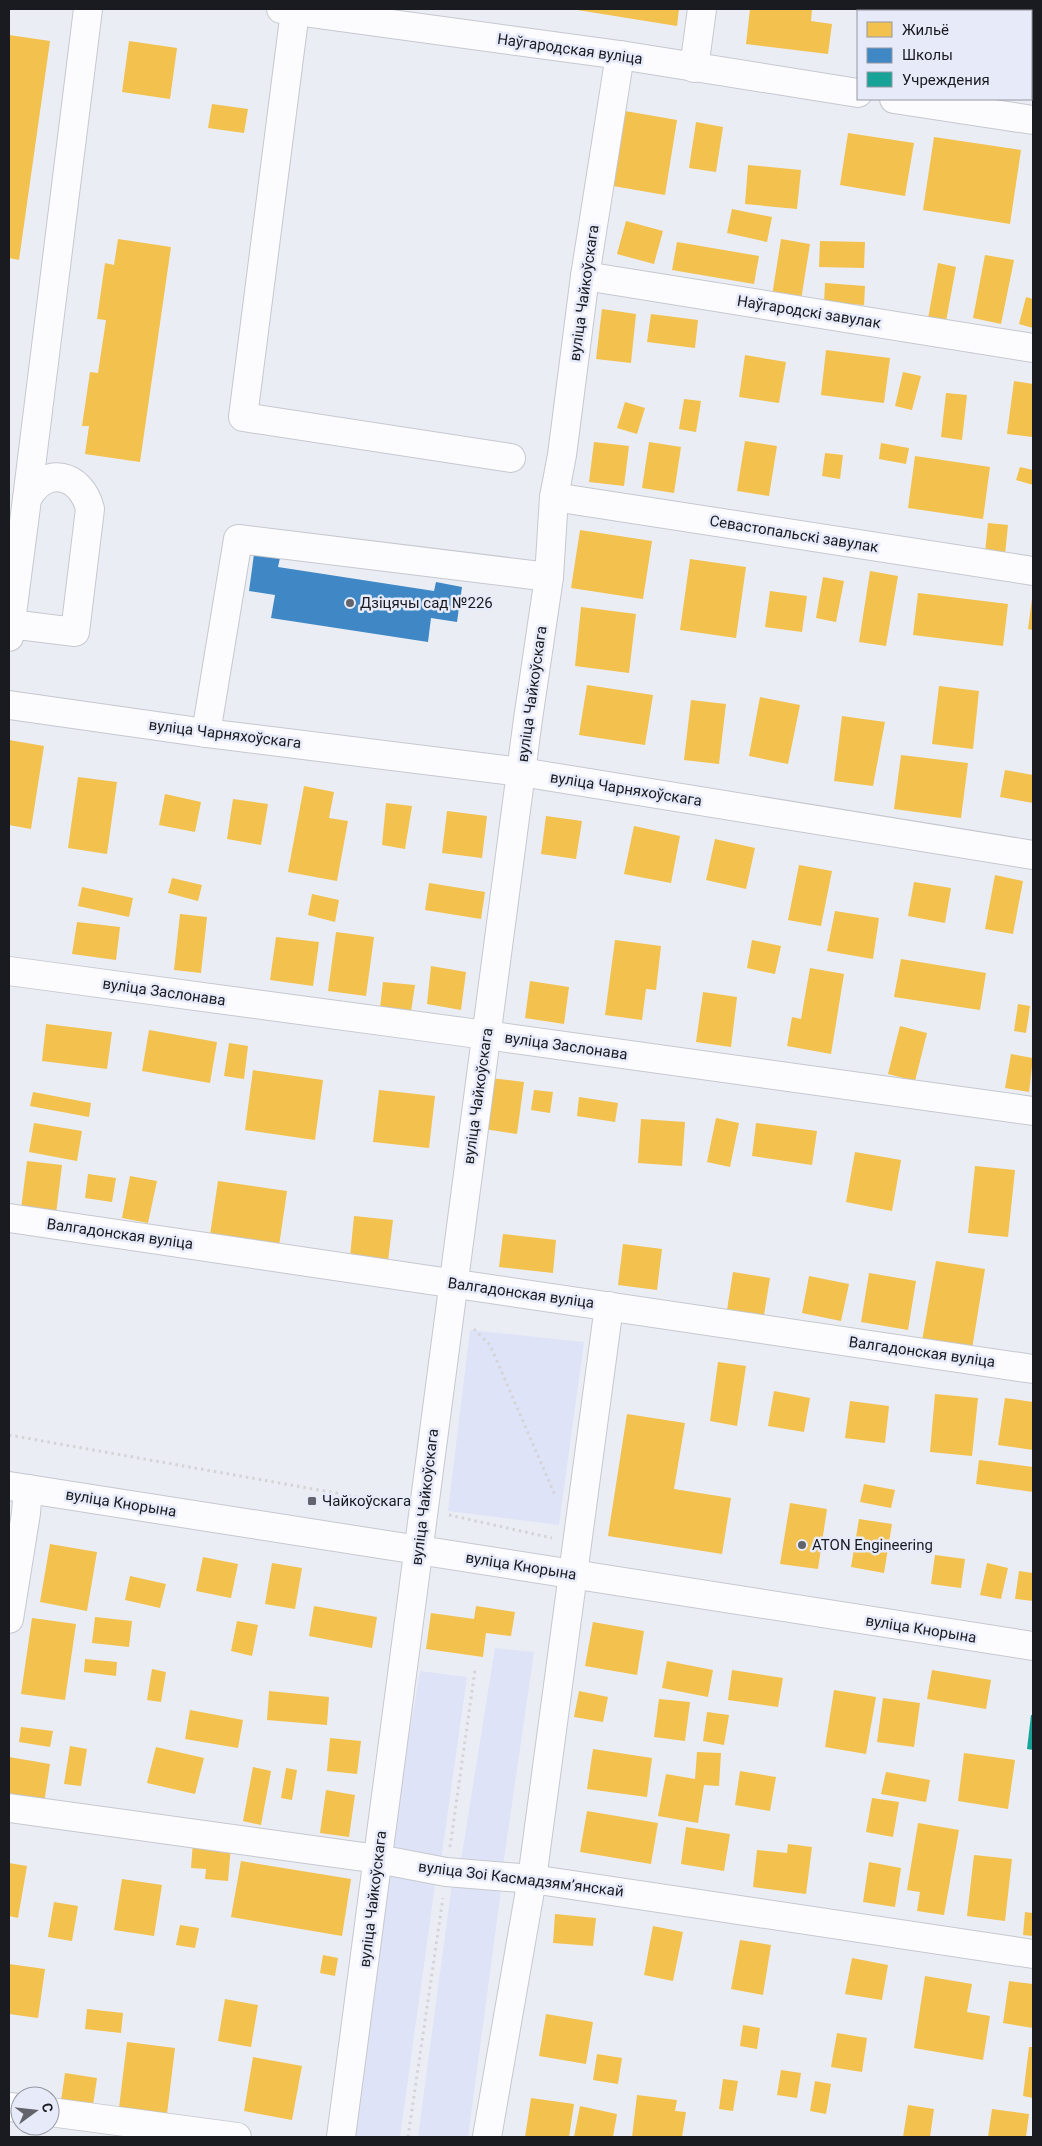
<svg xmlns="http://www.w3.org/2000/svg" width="1042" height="2146" font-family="Roboto,sans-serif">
  <rect width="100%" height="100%" fill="#ebedf5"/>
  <g fill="#dee3f7">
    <polygon points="470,1330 584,1342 559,1525 448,1511"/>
    <polygon points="495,1648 534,1652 503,1866 461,1860"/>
    <polygon points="420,1671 467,1677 441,1860 389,1854"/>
    <polygon points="384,1870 436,1878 400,2137 347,2137"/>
    <polygon points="452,1884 501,1890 468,2137 418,2137"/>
  </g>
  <g fill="#f2c14e">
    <polygon points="571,9 679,9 677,26"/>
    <polygon points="750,9 812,9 811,21 832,24 828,54 746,44"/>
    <polygon points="875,9 932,9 943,10 874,11"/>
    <polygon points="1031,20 1033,21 1033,68 1031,67"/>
    <polygon points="9,35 50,41 19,260 9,258"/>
    <polygon points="129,41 177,48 170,99 122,92"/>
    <polygon points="212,104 248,109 244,133 208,128"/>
    <polygon points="625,111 677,120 665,195 613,186"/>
    <polygon points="696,122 723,127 716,172 689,168"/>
    <polygon points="848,133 914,143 905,196 840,185"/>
    <polygon points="934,137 1021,150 1010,224 923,210"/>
    <polygon points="748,165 801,170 797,209 745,204"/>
    <polygon points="732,209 772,217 767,242 727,233"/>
    <polygon points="626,221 663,231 654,264 617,254"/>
    <polygon points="118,239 171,247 140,462 85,454 89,426 82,426 90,372 98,373 106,320 97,319 105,263 114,265"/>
    <polygon points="781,239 810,244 801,300 772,296"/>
    <polygon points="820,241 865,242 864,268 819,267"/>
    <polygon points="677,242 759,256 754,284 672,270"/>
    <polygon points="985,255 1014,260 1001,324 973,318"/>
    <polygon points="938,263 956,267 945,327 927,324"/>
    <polygon points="825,283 865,286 864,305 824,303"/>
    <polygon points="1026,297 1033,299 1033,328 1019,324"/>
    <polygon points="602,309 636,314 631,363 596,359"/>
    <polygon points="651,314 698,320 695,348 647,342"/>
    <polygon points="826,350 890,358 884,403 821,395"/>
    <polygon points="745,355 786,362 779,403 739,397"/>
    <polygon points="903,372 921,376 912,410 895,406"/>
    <polygon points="1014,381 1033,384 1033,437 1007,434"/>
    <polygon points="946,393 967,395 962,440 941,437"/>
    <polygon points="684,399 701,401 696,432 679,429"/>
    <polygon points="625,402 645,408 637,434 617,428"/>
    <polygon points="745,441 777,446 769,496 737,491"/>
    <polygon points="594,442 629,446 624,486 589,482"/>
    <polygon points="649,442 681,447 674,493 642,488"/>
    <polygon points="881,443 909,448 906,464 879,459"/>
    <polygon points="825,453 843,455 840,479 822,476"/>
    <polygon points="915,456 990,467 983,519 908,508"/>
    <polygon points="1020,467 1033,470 1033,485 1016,480"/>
    <polygon points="988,523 1008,525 1005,555 985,553"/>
    <polygon points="580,530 652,541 643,599 571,588"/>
    <polygon points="690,559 746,567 736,638 680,630"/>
    <polygon points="870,571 898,576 886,646 859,642"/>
    <polygon points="823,577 844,581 836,622 816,618"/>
    <polygon points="770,591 807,596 802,632 765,627"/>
    <polygon points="918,593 1008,604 1003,646 913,635"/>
    <polygon points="1032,599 1033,600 1033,630 1028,629"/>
    <polygon points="581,607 636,614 629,673 575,666"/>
    <polygon points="587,685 653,695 645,745 579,735"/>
    <polygon points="939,686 979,691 973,749 932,744"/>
    <polygon points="760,697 800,705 788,764 749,756"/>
    <polygon points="691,700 726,704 719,764 684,760"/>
    <polygon points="842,716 885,722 873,786 834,781"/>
    <polygon points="9,740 44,746 31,829 9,825"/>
    <polygon points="901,755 968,763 961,818 894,809"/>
    <polygon points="1005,770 1033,775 1033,803 1000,797"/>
    <polygon points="78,777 117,782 107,854 68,848"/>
    <polygon points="304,786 334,792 329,818 348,821 337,881 288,872"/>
    <polygon points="165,794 201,802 195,832 159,825"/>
    <polygon points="233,799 268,804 261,845 227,839"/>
    <polygon points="386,803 412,806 405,849 382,845"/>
    <polygon points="447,811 487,816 482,858 442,853"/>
    <polygon points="546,816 582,821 576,859 541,854"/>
    <polygon points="634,826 680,836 671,883 624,874"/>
    <polygon points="715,839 755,848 746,889 706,880"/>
    <polygon points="799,865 832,871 821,926 788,920"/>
    <polygon points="995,875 1023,881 1013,934 985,929"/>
    <polygon points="172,878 202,885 198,901 168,893"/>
    <polygon points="914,882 951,888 945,923 908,916"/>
    <polygon points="429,883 485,892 481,919 425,910"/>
    <polygon points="82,887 133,898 129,917 78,906"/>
    <polygon points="312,894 339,900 335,922 308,915"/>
    <polygon points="835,911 879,918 873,959 827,951"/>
    <polygon points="180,914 207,917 201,973 174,970"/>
    <polygon points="77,922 120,927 116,960 72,954"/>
    <polygon points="336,932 374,937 366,996 328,991"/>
    <polygon points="276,937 319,942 313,986 270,980"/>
    <polygon points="615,940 661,946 656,990 646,989 642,1020 605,1015"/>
    <polygon points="752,940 781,946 775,974 747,968"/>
    <polygon points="901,959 986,973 980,1010 894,997"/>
    <polygon points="431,966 466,972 461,1010 427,1004"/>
    <polygon points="810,968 844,974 831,1054 787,1046 792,1017 801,1019"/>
    <polygon points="530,981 569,987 564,1024 525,1018"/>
    <polygon points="383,982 415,985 411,1012 380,1008"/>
    <polygon points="703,992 737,997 731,1047 696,1042"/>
    <polygon points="1018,1004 1030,1006 1026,1033 1014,1031"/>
    <polygon points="46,1024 112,1032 107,1069 42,1061"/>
    <polygon points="900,1026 927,1033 915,1081 888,1074"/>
    <polygon points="149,1030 217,1042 210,1083 142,1071"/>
    <polygon points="229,1043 248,1046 244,1079 224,1076"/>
    <polygon points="1011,1054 1033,1058 1029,1092 1005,1088"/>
    <polygon points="253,1070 323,1080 315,1140 245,1130"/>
    <polygon points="490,1078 524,1082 517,1134 484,1129"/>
    <polygon points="379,1090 435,1096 429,1148 373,1142"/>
    <polygon points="534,1090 553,1092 550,1113 531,1110"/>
    <polygon points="33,1092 91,1103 89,1117 30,1106"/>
    <polygon points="579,1097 618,1103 615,1122 577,1116"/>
    <polygon points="716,1118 739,1123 730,1167 707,1162"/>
    <polygon points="641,1119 685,1122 682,1166 638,1163"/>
    <polygon points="34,1123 82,1131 77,1161 29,1152"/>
    <polygon points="756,1123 817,1131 812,1165 752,1156"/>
    <polygon points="855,1152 901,1160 892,1211 846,1202"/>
    <polygon points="27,1161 62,1165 56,1214 21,1209"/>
    <polygon points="975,1166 1015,1170 1008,1237 968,1233"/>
    <polygon points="88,1174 116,1178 112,1202 85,1198"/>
    <polygon points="130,1176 157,1181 148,1223 122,1218"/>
    <polygon points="218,1181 287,1191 279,1246 210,1235"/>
    <polygon points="354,1216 393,1220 388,1261 350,1257"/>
    <polygon points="503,1234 556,1240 553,1273 499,1267"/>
    <polygon points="623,1244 662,1249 657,1290 618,1285"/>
    <polygon points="936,1261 985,1269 972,1349 922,1341"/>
    <polygon points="733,1272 770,1278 764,1315 727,1310"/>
    <polygon points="869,1273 916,1281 908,1330 861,1322"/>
    <polygon points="809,1276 849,1284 841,1321 802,1313"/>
    <polygon points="718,1362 746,1366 737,1426 710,1421"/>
    <polygon points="774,1391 810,1398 804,1432 768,1426"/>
    <polygon points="935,1394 978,1398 972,1456 930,1452"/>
    <polygon points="1005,1398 1033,1402 1033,1450 998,1445"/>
    <polygon points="850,1401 889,1406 885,1443 845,1438"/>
    <polygon points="627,1414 685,1423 674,1489 731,1498 722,1554 608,1536"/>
    <polygon points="979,1460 1033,1467 1033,1492 976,1484"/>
    <polygon points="864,1484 895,1490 891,1508 860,1502"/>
    <polygon points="790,1503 827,1509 818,1569 780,1564"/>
    <polygon points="859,1519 892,1524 884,1573 851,1567"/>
    <polygon points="50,1544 97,1552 87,1611 40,1602"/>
    <polygon points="935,1555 965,1559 961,1588 931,1584"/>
    <polygon points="203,1557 238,1564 231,1598 196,1591"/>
    <polygon points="272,1563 302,1568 295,1609 265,1604"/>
    <polygon points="987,1563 1008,1568 1001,1599 980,1595"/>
    <polygon points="1019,1571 1033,1573 1033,1601 1015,1599"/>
    <polygon points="130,1576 166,1584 160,1608 125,1600"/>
    <polygon points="314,1606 377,1617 372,1648 309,1636"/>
    <polygon points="476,1606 515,1612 511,1636 486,1633 483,1657 426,1649 431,1613 474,1619"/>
    <polygon points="95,1617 132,1621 129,1647 92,1643"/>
    <polygon points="32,1618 76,1624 65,1700 21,1694"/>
    <polygon points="237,1621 258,1625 252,1656 231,1651"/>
    <polygon points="593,1622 644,1631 637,1675 585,1666"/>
    <polygon points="85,1659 117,1662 116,1676 84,1672"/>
    <polygon points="667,1661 713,1670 708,1697 662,1688"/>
    <polygon points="152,1669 166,1672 161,1702 147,1700"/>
    <polygon points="732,1670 783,1678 778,1707 728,1700"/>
    <polygon points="932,1670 991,1680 986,1709 927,1699"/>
    <polygon points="834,1690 876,1697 866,1754 825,1747"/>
    <polygon points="269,1691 329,1697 327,1725 267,1720"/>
    <polygon points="579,1691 608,1697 603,1722 574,1717"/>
    <polygon points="883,1698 920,1703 914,1747 877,1742"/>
    <polygon points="659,1699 690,1702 685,1741 654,1737"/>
    <polygon points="190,1710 243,1720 238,1748 185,1739"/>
    <polygon points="707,1712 729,1715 724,1745 703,1741"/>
    <polygon points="21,1727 53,1731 50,1747 19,1742"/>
    <polygon points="330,1738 361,1741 357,1774 327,1771"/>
    <polygon points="70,1746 87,1749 81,1786 64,1784"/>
    <polygon points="156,1747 204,1758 195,1794 147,1783"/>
    <polygon points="593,1749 652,1758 647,1797 587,1789"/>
    <polygon points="697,1752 721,1753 719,1786 704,1785 698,1823 658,1816 666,1774 695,1779"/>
    <polygon points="964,1753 1015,1760 1008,1809 958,1801"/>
    <polygon points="9,1757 50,1764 44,1803 9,1797"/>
    <polygon points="253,1767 271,1771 261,1825 243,1821"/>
    <polygon points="286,1768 297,1770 292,1800 281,1798"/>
    <polygon points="740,1771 776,1777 770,1811 735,1805"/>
    <polygon points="886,1772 930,1780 926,1802 881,1794"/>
    <polygon points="326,1790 355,1795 349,1837 320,1833"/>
    <polygon points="872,1798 899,1802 893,1837 866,1832"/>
    <polygon points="587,1811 658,1823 651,1864 580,1852"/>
    <polygon points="918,1823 959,1830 944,1915 917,1911 920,1892 907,1890"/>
    <polygon points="686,1827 730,1834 724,1871 681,1864"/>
    <polygon points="193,1842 231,1846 228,1881 205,1879 206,1869 191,1868"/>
    <polygon points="788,1844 812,1847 806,1894 753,1887 757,1850 787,1853"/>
    <polygon points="974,1855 1012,1859 1005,1921 967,1916"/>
    <polygon points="241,1861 351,1879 342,1936 231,1917"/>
    <polygon points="869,1862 901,1868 895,1907 863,1902"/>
    <polygon points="9,1863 27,1866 18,1918 9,1916"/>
    <polygon points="122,1879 162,1885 154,1936 114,1930"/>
    <polygon points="54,1902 78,1906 72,1941 48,1937"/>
    <polygon points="1025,1912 1033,1913 1033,1936 1023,1935"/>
    <polygon points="555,1914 596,1918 593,1946 553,1943"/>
    <polygon points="180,1925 199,1928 195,1948 176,1945"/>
    <polygon points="653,1926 683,1932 673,1981 644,1975"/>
    <polygon points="740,1940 771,1945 763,1995 731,1989"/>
    <polygon points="323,1955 338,1958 335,1976 320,1973"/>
    <polygon points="852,1958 888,1965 882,2000 845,1994"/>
    <polygon points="9,1964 45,1969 38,2018 9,2014"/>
    <polygon points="925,1976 972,1984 967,2012 990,2016 983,2060 914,2048"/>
    <polygon points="1009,1981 1033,1984 1033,2028 1003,2023"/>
    <polygon points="225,1999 258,2005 251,2047 218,2041"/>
    <polygon points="87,2009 123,2013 121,2033 85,2029"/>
    <polygon points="546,2014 593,2022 586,2064 539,2056"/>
    <polygon points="743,2025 760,2028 757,2049 740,2046"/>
    <polygon points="837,2033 867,2038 862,2072 831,2067"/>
    <polygon points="127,2042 175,2048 167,2114 119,2108"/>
    <polygon points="1029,2047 1033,2047 1033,2098 1023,2096"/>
    <polygon points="597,2054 622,2058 618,2084 593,2080"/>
    <polygon points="253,2057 302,2066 292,2120 244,2111"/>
    <polygon points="781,2070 801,2073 797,2098 777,2095"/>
    <polygon points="65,2073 97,2078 92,2112 60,2108"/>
    <polygon points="723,2079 738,2081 733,2111 719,2109"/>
    <polygon points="815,2081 831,2084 826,2114 810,2111"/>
    <polygon points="637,2095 677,2100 675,2111 686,2112 682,2137 632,2137"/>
    <polygon points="531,2098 574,2104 569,2137 525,2137"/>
    <polygon points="908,2105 934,2109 930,2137 903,2137"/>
    <polygon points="580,2106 617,2114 613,2137 574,2137"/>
    <polygon points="992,2109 1029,2114 1026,2137 988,2137"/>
  </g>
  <polygon fill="#3f88c5" points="254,554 280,558 278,567 434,591 436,582 462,587 457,622 431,618 428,642 271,618 275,595 249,591"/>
  <polygon fill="#17a398" points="1031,1715 1033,1715 1033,1750 1027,1749"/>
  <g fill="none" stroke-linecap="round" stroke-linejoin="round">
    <defs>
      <g id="minor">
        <polyline points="281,9 620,55 858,93"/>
        <polyline points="295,11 243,417 511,458"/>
        <polyline points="694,68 702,9"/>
        <polyline points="894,99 1033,120"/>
        <polyline points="585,276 1033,348"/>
        <polyline points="554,497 1033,571"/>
        <polyline points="27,499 88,9"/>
        <path d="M9,637L27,499C45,465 81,473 90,509L75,632L10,624"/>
        <polyline points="9,705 206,733 521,772 1033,855"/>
        <polyline points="206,733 238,539 549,577"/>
        <polyline points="9,971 486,1035 1033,1111"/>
        <polyline points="9,1218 1033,1369"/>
        <polyline points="9,1619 26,1513 28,1489"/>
        <polyline points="9,1808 378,1859 446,1872 532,1879 1033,1954"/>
        <polyline points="9,2107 20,2108"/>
        <polyline points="50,2112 237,2137"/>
        <polyline points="341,2137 528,719 549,577 554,497 562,455 585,276 620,55"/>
        <polyline points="487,2137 532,1879 609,1306"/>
      </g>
      <polyline id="major" points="9,1486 1033,1646"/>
    </defs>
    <use href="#minor" stroke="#c6c8ce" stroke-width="30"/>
    <use href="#major" stroke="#c6c8ce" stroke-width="30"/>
    <g stroke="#d4d4d6" stroke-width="3" stroke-dasharray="2.5 4" stroke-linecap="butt">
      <polyline points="474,1329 490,1345 555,1495"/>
      <polyline points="9,1435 398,1504"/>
      <polyline points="449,1515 552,1538"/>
      <polyline points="450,1847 475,1670"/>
      <polyline points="408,2137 443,1898"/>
    </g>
    <use href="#minor" stroke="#fcfcfe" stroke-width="28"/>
    <use href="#major" stroke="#fcfcfe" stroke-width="28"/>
  </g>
  <g fill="#63646b" stroke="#e7ebf9" stroke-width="2">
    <circle cx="350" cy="603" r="5"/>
    <rect x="307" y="1496" width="10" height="10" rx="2.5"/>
    <circle cx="802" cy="1545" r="5"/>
  </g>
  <g text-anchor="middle" stroke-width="5" stroke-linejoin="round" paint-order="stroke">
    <g font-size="15" fill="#1a1b20" stroke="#e7ebf9">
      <text transform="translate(570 49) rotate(8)" y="5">Наўгародская вуліца</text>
      <text transform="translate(584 293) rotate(-82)" y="5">вуліца Чайкоўскага</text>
      <text transform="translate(809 312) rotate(9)" y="5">Наўгародскі завулак</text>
      <text transform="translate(794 534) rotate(9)" y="5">Севастопальскі завулак</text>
      <text transform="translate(532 694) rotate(-82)" y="5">вуліца Чайкоўскага</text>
      <text transform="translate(225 734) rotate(7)" y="5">вуліца Чарняхоўскага</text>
      <text transform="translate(626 789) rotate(9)" y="5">вуліца Чарняхоўскага</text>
      <text transform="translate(164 992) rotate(8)" y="5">вуліца Заслонава</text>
      <text transform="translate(566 1046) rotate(8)" y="5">вуліца Заслонава</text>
      <text transform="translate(478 1096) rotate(-82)" y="5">вуліца Чайкоўскага</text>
      <text transform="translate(120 1234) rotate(8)" y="5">Валгадонская вуліца</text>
      <text transform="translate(521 1293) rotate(8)" y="5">Валгадонская вуліца</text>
      <text transform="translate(922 1352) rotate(8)" y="5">Валгадонская вуліца</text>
      <text transform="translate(425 1497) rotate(-83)" y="5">вуліца Чайкоўскага</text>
      <text transform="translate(121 1503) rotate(9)" y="5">вуліца Кнорына</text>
      <text transform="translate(521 1566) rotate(9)" y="5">вуліца Кнорына</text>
      <text transform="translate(921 1629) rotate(9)" y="5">вуліца Кнорына</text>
      <text transform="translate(521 1879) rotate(7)" y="5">вуліца Зоі Касмадзямʼянскай</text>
      <text transform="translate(373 1899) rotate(-83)" y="5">вуліца Чайкоўскага</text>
    </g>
    <g font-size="15" fill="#1a1b20" stroke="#e7ebf9" text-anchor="start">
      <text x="360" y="608">Дзіцячы сад №226</text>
      <text x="322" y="1506">Чайкоўскага</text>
      <text x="812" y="1550">ATON Engineering</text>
    </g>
  </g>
  <rect width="1042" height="2146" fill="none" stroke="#1a1b20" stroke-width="20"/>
  <rect x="857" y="10" width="175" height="90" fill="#e7ebf9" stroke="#9598a2"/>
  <rect x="867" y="22" width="25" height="15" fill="#f2c14e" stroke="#9598a2"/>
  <text x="902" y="35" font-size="15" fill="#1a1b20">Жильё</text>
  <rect x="867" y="48" width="25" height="15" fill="#3f88c5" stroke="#9598a2"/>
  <text x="902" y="60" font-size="15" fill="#1a1b20">Школы</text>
  <rect x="867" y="72" width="25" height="15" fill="#17a398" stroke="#9598a2"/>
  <text x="902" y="85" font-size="15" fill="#1a1b20">Учреждения</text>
  <g transform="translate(35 2111) rotate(75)"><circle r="24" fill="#e7ebf9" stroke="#9598a2"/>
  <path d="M0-4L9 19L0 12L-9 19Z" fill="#63646b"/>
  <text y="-8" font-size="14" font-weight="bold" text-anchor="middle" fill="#1a1b20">С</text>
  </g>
</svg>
